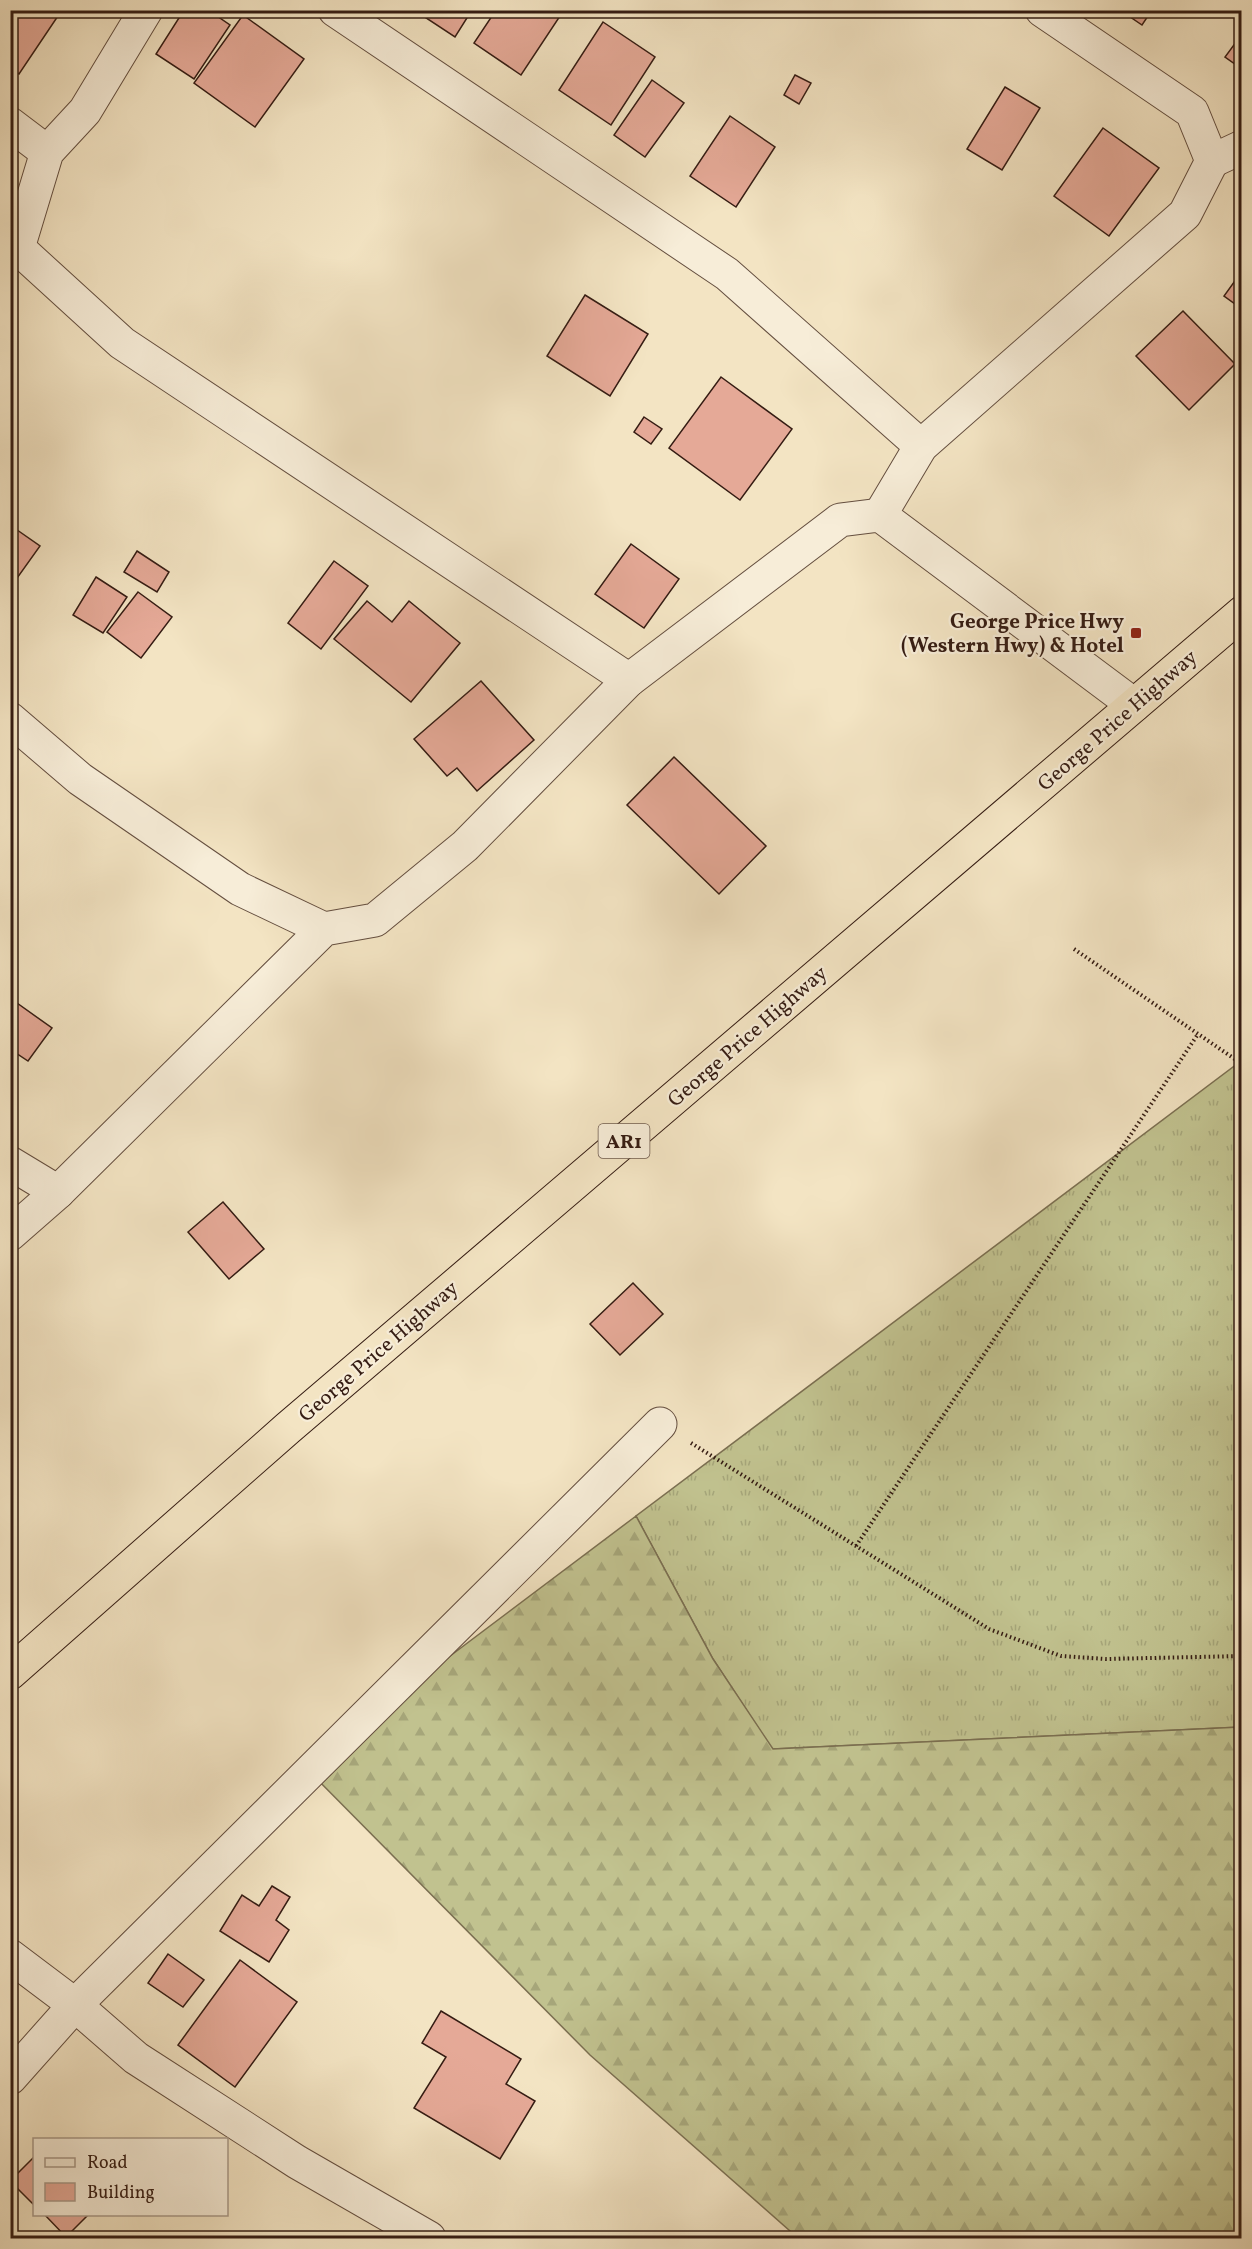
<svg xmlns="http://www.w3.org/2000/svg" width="1252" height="2249" font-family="Vollkorn,serif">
  <defs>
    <pattern id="grass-tufts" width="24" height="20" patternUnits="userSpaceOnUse" patternTransform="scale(1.5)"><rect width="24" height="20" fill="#c1c28f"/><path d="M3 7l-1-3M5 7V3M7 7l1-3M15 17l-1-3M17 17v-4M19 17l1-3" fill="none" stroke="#a6a67a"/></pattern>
    <pattern id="forest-firs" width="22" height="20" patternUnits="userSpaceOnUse" patternTransform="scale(1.5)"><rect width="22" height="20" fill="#c1c28f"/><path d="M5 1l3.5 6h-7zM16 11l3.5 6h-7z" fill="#a6a67a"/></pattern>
  </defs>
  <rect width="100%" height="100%" fill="#f3e4c3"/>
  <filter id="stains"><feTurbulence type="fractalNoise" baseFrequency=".00333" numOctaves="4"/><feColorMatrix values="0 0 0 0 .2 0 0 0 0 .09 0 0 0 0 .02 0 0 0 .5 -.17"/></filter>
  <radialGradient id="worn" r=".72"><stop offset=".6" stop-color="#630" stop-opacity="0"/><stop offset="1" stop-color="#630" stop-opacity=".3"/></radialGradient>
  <polygon fill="url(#grass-tufts)" stroke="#7b6f51" stroke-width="1.5" points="1241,1061 1241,1727 772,1749 713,1659 636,1516"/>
  <polygon fill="url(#forest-firs)" stroke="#7b6f51" stroke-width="1.5" points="636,1516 713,1659 773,1749 1241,1727 1241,2238 798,2238 590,2055 304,1766"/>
  <g fill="#e5a997" stroke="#351c13" stroke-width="1.5">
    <polygon points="10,10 62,10 19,74 10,69"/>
    <polygon points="184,10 208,10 230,25 194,79 156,54"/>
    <polygon points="414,10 472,10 455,37"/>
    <polygon points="496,10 564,10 521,75 474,43"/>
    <polygon points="1120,10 1152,10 1142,25"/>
    <polygon points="243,15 304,59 255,127 194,83"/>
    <polygon points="603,22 655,57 611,125 559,90"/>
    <polygon points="1242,34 1242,69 1225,57"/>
    <polygon points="795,75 811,83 799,104 784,95"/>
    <polygon points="652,80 684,103 645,157 614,135"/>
    <polygon points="1005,87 1040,108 1002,170 967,149"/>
    <polygon points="730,116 775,147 736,207 690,176"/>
    <polygon points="1103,128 1159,168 1109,236 1054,196"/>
    <polygon points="1242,271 1242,309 1224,296"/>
    <polygon points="585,295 648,334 610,396 547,356"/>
    <polygon points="1183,311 1235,364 1189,410 1136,356"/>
    <polygon points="721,377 792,429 740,500 669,448"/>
    <polygon points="644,417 662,429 651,444 634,432"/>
    <polygon points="10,525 40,546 10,588"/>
    <polygon points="631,544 679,579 644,628 595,594"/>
    <polygon points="137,551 169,572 157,592 124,572"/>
    <polygon points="334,561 368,586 321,649 288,623"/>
    <polygon points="96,577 127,597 103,633 73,615"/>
    <polygon points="138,592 172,617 141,658 107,632"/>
    <polygon points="367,601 392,622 409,601 460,643 411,702 334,639"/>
    <polygon points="481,681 534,740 477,791 457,768 447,776 414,739"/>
    <polygon points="674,757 766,846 719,894 627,805"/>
    <polygon points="10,998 52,1028 28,1061 10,1049"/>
    <polygon points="223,1202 264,1249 229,1279 188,1232"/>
    <polygon points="633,1283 663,1314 620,1355 590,1324"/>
    <polygon points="272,1886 290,1897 276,1920 289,1930 269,1962 220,1931 242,1895 259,1906"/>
    <polygon points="168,1954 204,1980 183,2007 148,1983"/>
    <polygon points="240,1960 297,2002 235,2087 178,2045"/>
    <polygon points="441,2011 521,2059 506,2084 535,2101 500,2159 414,2108 446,2057 422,2043"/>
    <polygon points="34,2157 34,2205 10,2181"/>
    <polygon points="44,2214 89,2214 66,2237"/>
  </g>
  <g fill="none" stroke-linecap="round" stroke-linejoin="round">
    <defs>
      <g id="minor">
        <polyline points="335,10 727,274 921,446"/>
        <polyline points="10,124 47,152"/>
        <polyline points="1212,161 1242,147"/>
        <polyline points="18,248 122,343 629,680"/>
        <polyline points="10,254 18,248 47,152 85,111 146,10"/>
        <polyline points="880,515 921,446 1185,214 1212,161 1192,112 1042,10"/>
        <polyline points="10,719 80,779 240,889 324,929"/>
        <polyline points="10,1163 58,1192"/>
        <polyline points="10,1234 58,1192 324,929 375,920 465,846 629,680 840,520 880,515 1134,705"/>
        <polyline points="10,1956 75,2005 136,2058 297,2162 429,2238"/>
        <polyline points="10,2078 75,2005 660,1424"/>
      </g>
      <polyline id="highway" points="10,1673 288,1428 1242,613"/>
    </defs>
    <use href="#minor" stroke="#644e3f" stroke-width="35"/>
    <use href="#highway" stroke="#351c13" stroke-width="35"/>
    <g stroke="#351c13" stroke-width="4" stroke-dasharray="1.5 3" stroke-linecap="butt">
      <polyline points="1074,949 1242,1064"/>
      <polyline points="691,1443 989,1629 1061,1656 1106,1659 1242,1656"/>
      <polyline points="856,1546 1198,1034"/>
    </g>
    <use href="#minor" stroke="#f7edd8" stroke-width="33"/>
    <use href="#highway" stroke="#f3e4c3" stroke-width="33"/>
  </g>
  <rect fill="#8f2418" stroke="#f7edd8" stroke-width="2" x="1130" y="627" width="12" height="12" rx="3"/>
  <g text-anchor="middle" stroke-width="4.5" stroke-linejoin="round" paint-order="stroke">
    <rect fill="#f7edd8" stroke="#6f5b4e" stroke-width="1.5" x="598.5" y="1124" width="51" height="34" rx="4.5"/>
    <g font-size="20" font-weight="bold" fill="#351c13">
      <text x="624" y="1148">AR1</text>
    </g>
    <g font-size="21" font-weight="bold" fill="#351c13" stroke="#f7edd8" text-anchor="end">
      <text x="1124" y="628">George Price Hwy<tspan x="1124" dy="24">(Western Hwy) &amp; Hotel</tspan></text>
    </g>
    <g font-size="21" fill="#351c13" stroke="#f7edd8">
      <text transform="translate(1117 720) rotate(-41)" y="7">George Price Highway</text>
      <text transform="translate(747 1036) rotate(-41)" y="7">George Price Highway</text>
      <text transform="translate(378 1351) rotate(-41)" y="7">George Price Highway</text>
    </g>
  </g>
  <rect width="1252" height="2249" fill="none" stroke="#f3e4c3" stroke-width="36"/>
  <rect x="12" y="12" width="1228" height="2225" fill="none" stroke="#351c13" stroke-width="3"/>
  <rect x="18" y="18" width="1216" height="2213" fill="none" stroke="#351c13" stroke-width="1.5"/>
  <rect x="33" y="2138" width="195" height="78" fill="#f7edd8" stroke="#a99989" stroke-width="1.5"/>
  <rect x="45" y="2158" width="30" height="9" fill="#f7edd8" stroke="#a99989" stroke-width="1.5"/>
  <text x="87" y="2168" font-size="18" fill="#351c13">Road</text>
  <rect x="45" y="2183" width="30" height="18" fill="#e5a997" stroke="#a99989" stroke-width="1.5"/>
  <text x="87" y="2198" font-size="18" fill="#351c13">Building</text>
  <rect width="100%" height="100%" filter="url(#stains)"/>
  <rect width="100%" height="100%" fill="url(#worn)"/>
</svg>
